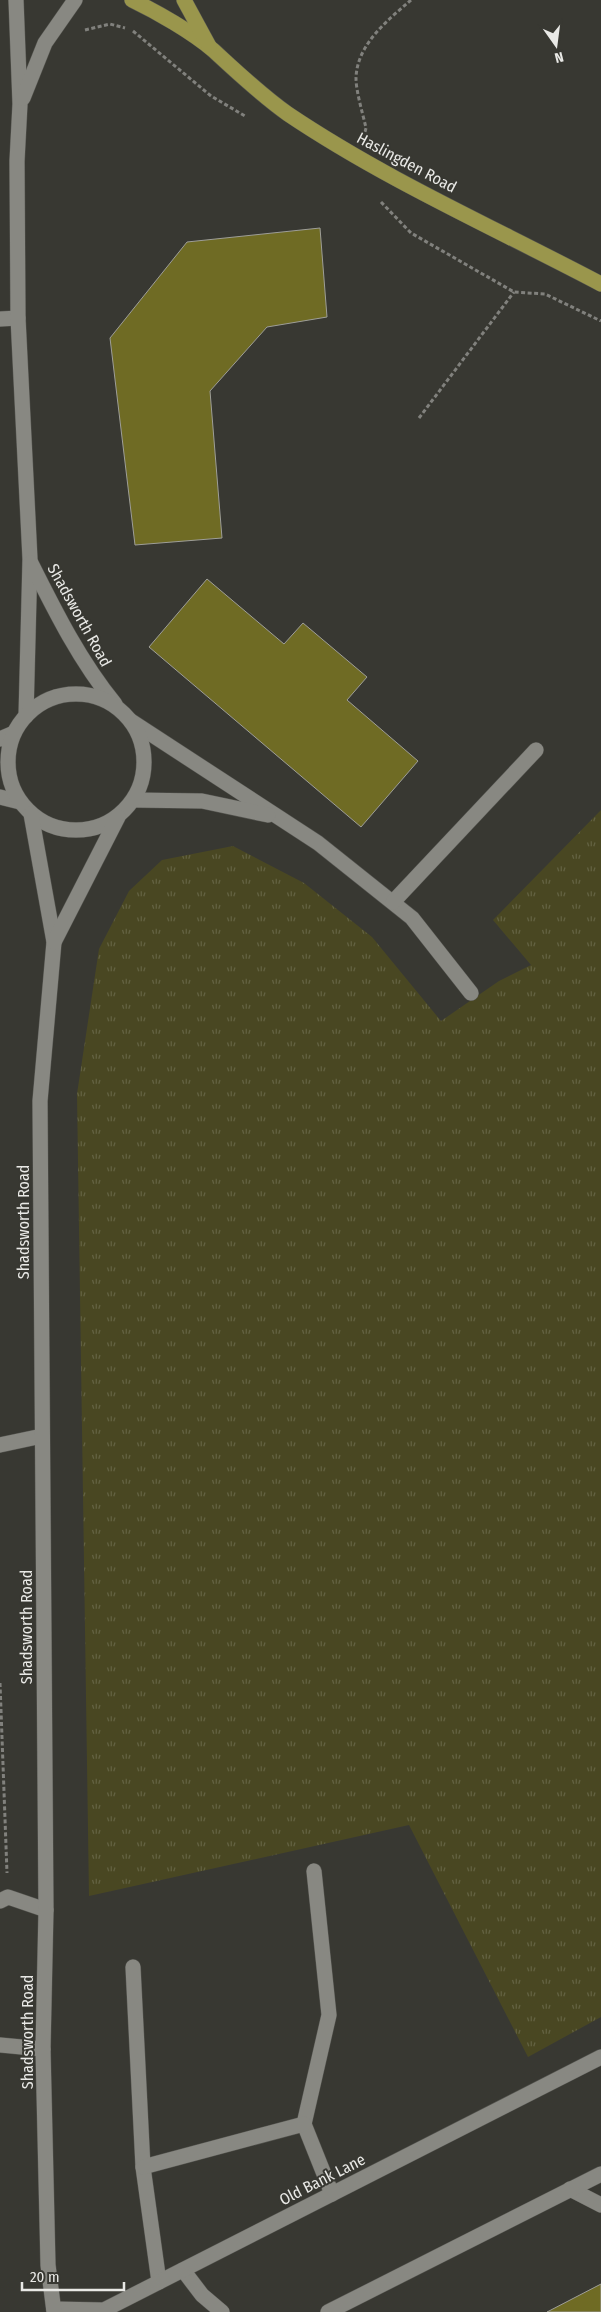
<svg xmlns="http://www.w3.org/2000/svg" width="601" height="2312" font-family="'Fira Sans Condensed',sans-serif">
  <defs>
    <pattern id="grass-tufts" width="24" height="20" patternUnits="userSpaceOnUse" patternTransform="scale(1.25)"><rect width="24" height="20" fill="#494722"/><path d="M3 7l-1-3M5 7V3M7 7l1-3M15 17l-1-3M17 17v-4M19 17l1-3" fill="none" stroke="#636242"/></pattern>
  </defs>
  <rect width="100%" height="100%" fill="#383832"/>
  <polygon fill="url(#grass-tufts)" points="601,810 601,2017 528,2057 409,1825 89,1896 77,1094 99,949 129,891 162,860 233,846 304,883 372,937 441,1021 499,981 531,965 493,920"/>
  <g fill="#6f6b24" stroke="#9e9e98">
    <polygon points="320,228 327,317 267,327 210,391 222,538 135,545 110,338 187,242"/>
    <polygon points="207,579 284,644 303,623 367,677 347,700 418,761 361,827 149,647"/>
    <polygon points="601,2284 601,2312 547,2312"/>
  </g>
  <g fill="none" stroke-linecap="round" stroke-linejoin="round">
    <defs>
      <g id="service">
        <polyline points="0,319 18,318"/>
        <polyline points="131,721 318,843 412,918 471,993"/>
        <polyline points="134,800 202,801 268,815"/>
        <polyline points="393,902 536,750"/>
        <polyline points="0,1445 42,1436"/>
        <polyline points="314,1871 329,2015 304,2124 332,2194"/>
        <polyline points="0,1901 8,1897 46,1910"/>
        <polyline points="133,1967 143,2167 159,2282"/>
        <polyline points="0,2045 43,2049"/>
        <polyline points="143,2167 304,2124"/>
        <polyline points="570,2189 601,2205"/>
        <polyline points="183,2270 202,2295 222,2312"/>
        <polyline points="328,2312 601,2174"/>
      </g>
      <g id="minor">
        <polyline points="0,739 14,733"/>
        <polyline points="0,797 20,802"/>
        <polyline points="54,2309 104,2310 601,2057"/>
      </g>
      <g id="secondary">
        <polyline points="16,0 20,104 17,161 18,318 30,559 26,716"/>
        <polyline points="23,98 45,43 75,0"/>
        <path d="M31,563C56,613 80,661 115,704"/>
        <circle cx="76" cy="762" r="68"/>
        <polyline points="31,814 54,942 40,1101 46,1910 43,2049 48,2265 54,2312"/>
        <polyline points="54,942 118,817"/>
      </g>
      <g id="trunk">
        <path d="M132,0C157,12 192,32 213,50C237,72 261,95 288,114C386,180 497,229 601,284"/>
        <polyline points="184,0 209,46"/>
      </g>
    </defs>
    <use href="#service" stroke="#54544f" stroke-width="16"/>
    <use href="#minor" stroke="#54544f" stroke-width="16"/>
    <use href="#secondary" stroke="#54544f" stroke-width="16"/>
    <use href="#trunk" stroke="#54544f" stroke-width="16"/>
    <g stroke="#81817d" stroke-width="3" stroke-dasharray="4 2.5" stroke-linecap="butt">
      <polyline points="85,30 110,24 125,28"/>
      <polyline points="133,31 211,96 245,116"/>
      <path d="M365,132L366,128C363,114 356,92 356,78C357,44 388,20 411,0"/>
      <polyline points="381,202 411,233 514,292 545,294 601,321"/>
      <polyline points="419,418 514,292"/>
      <polyline points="0,1683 7,1873"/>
    </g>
    <use href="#service" stroke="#888882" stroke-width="15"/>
    <use href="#minor" stroke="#888882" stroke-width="15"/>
    <use href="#secondary" stroke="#888882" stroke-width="15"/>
    <use href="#trunk" stroke="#9a964c" stroke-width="15"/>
  </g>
  <g text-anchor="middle" stroke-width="4" stroke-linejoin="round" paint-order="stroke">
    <g font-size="16" fill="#e9e9e6" stroke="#383832">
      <text transform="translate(407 162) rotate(28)" y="6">Haslingden Road</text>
      <text transform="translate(80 615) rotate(61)" y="6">Shadsworth Road</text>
      <text transform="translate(23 1222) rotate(-90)" y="6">Shadsworth Road</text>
      <text transform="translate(26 1627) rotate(-90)" y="6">Shadsworth Road</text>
      <text transform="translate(27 2032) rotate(-90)" y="6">Shadsworth Road</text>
      <text transform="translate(322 2179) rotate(-27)" y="6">Old Bank Lane</text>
    </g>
  </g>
  <g transform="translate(556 45) rotate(166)" stroke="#383832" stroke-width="4" paint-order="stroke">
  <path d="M0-4L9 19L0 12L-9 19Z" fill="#e9e9e6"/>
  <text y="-8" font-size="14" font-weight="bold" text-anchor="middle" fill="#e9e9e6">N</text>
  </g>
  <path d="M22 2282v8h102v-8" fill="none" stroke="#e9e9e6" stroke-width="2.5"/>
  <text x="30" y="2282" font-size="15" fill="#e9e9e6" stroke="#383832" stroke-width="4" paint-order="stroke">20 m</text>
</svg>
